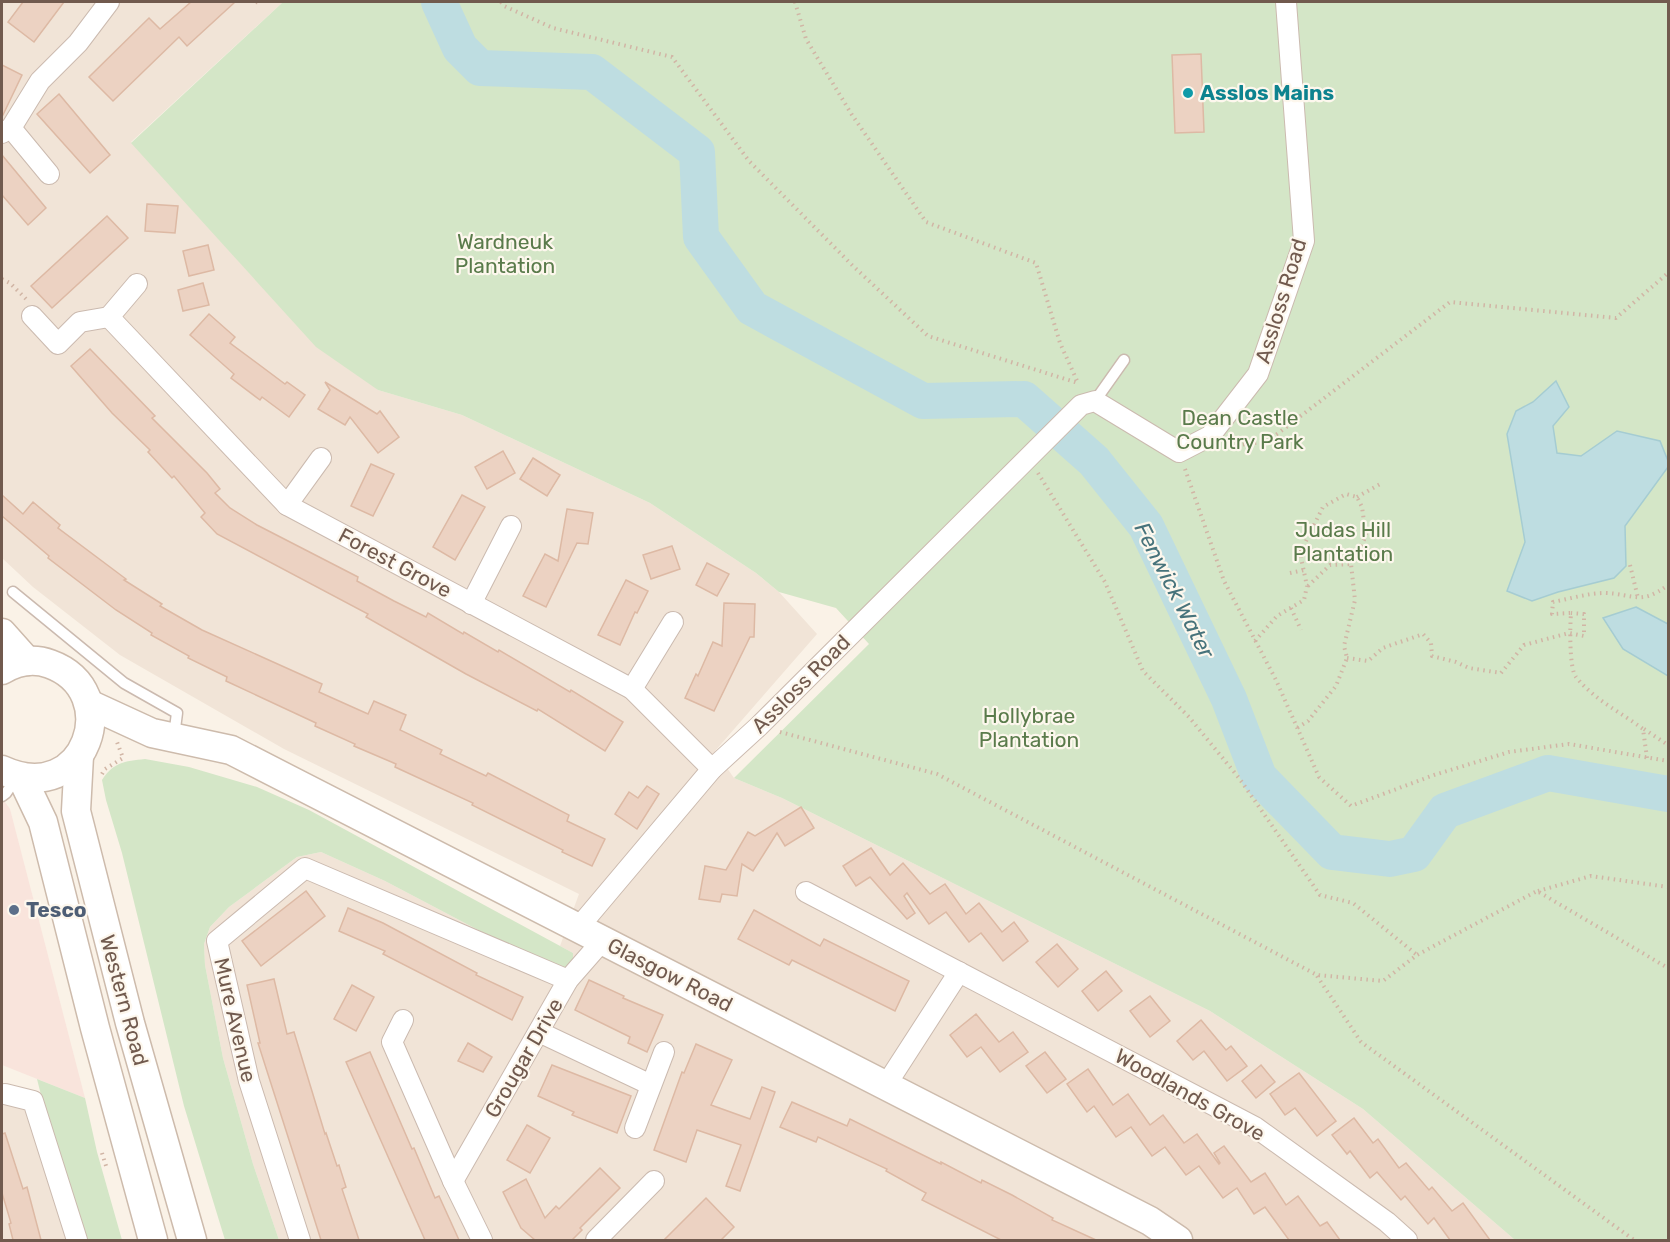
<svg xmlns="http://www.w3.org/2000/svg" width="1670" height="1242" font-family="Rubik,sans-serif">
  <rect width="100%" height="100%" fill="#faf2e7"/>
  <g fill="#f1e4d7">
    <polygon points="2,2 283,2 131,142 378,390 462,415 650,503 756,573 779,592 817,634 715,751 734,778 782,798 1210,1011 1363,1109 1515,1240 279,1240 253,1164 223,1058 205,965 204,944 210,927 229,907 297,857 321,852 385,881 522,953 573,953 560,946 579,894 284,749 120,655 33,587 2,558"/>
    <polygon points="2,1083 5,1094 33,1101 76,1240 2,1240"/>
  </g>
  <polygon fill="#f9e4dc" points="2,798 10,809 85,1098 2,1065"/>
  <g fill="#d4e6c7">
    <polygon points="283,2 1668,2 1668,1240 1515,1240 1363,1109 1210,1011 782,798 734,778 869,644 836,608 779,592 756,573 650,503 462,415 378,390 316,347 131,143"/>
    <path d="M145,759L189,767L257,787L309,810L573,953V960L566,968H554L522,953L385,881L321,852L297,857L229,907L210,927L204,944L205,965L223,1058L253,1164L279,1240H225L184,1106L122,853L106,800L102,780C113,762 126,761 145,759Z"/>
    <polygon points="37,1079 85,1098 97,1152 122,1240 84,1240 50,1131"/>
  </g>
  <g fill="#bedde1" stroke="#a5ccd2" stroke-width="1.5">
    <polygon points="1556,381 1569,407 1553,426 1557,453 1581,456 1617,431 1660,441 1668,461 1668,467 1625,526 1626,566 1614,578 1558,592 1532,601 1507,591 1525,542 1507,434 1516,411 1533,402"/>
    <polygon points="1636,607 1668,624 1668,676 1623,649 1603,618"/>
  </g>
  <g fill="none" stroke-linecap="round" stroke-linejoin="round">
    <polyline stroke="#bedde1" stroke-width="36" points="439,2 460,48 480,68 592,72 697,152 701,237 752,308 923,401 1024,399 1094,461 1146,526 1229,699 1259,777 1332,852 1390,859 1414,854 1445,811 1548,773 1668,794"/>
  </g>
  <g fill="#ecd2c2" stroke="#ddb9a4" stroke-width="1.5">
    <polygon points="23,2 64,2 34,42 8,22"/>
    <polygon points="191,2 235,2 187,46 179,37 113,101 89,77 149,18 160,29"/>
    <polygon points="1201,54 1204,132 1175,133 1172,55"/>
    <polygon points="2,65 22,75 2,117"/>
    <polygon points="59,94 110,155 90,173 37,114"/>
    <polygon points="2,155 46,208 28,225 2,195"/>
    <polygon points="147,204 178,206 175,233 145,231"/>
    <polygon points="107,216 128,238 52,308 31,286"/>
    <polygon points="208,245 214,270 189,276 183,251"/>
    <polygon points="203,283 209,305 183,311 178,290"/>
    <polygon points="209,314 235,337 230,343 285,384 287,382 305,395 289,417 262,397 260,400 231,378 234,374 190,335"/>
    <polygon points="90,349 155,416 152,418 207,473 220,489 215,493 230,508 257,525 358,577 357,581 394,601 426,617 428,613 463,634 464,632 498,652 499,650 570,692 571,690 623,722 605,751 538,709 537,711 466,674 366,617 368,614 217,534 201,517 205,513 174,476 172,478 148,452 150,450 112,413 71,366"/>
    <polygon points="325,382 377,414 380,411 399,437 378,453 350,417 345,425 318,409 330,390"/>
    <polygon points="503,451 515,473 487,489 475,467"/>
    <polygon points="533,458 560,475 547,496 520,479"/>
    <polygon points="371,464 394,474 373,516 351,506"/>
    <polygon points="2,495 23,514 33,502 60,525 58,528 126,579 124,580 162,604 160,606 202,630 322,684 319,692 368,714 374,701 406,715 400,730 442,750 440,754 486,776 488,773 569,815 567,821 605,839 592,866 562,852 563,850 472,805 473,803 395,767 396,764 354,746 355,744 315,726 316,723 226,681 227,677 188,658 189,656 151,635 152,633 116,610 48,558 49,556 2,516"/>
    <polygon points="462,495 485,507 455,560 433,547"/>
    <polygon points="567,509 593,513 588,544 577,543 546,607 523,596 545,554 558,561"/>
    <polygon points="672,546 680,569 651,579 643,555"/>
    <polygon points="707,563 729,574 717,596 696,585"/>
    <polygon points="626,580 648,591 637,613 635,612 620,645 598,635"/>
    <polygon points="724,603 755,604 754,637 750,637 714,711 685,698 696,674 698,676 713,642 722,646"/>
    <polygon points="647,786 659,794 637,829 615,814 629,792 638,798"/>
    <polygon points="801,807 814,828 785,846 777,833 753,871 742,864 737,896 722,894 720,902 699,899 705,866 726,870 748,832 755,836"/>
    <polygon points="871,848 890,875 903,863 930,894 945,884 966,914 979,903 1002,932 1014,922 1028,941 1003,961 981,933 969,942 946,912 929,924 907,893 904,896 915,913 907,919 870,877 856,886 843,866"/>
    <polygon points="306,891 325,916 261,966 242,941"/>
    <polygon points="348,908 383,923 477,973 476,975 523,997 512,1020 383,954 385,951 339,931"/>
    <polygon points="754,910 820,946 824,939 909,981 895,1011 792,960 789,965 738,939"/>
    <polygon points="1057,944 1078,969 1058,987 1036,962"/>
    <polygon points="1106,971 1122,991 1098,1011 1082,991"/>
    <polygon points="274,979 287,1034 294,1032 325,1134 326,1133 337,1166 339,1165 346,1187 342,1189 359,1240 321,1240 258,1043 260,1043 247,985"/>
    <polygon points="589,980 624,996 623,998 663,1015 647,1052 628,1043 630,1037 575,1010"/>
    <polygon points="352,985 374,997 356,1031 334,1019"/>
    <polygon points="1150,996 1170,1021 1150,1037 1130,1011"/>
    <polygon points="976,1014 999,1042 1013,1032 1028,1052 1000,1072 981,1047 967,1057 950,1035"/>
    <polygon points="1201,1020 1226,1050 1231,1046 1247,1066 1227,1081 1204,1051 1193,1060 1177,1041"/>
    <polygon points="468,1043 492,1057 483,1072 458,1061"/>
    <polygon points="696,1044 732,1060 711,1105 750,1119 762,1087 775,1092 740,1191 726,1186 741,1145 697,1130 686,1162 654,1150 682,1072 684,1073"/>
    <polygon points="370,1052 412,1149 414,1148 435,1198 439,1196 459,1240 425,1240 346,1062"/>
    <polygon points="1045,1052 1066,1079 1047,1093 1026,1066"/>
    <polygon points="552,1065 631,1096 617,1133 572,1115 574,1112 538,1096"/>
    <polygon points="1261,1065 1275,1082 1256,1098 1242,1081"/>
    <polygon points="1088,1069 1113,1105 1128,1094 1150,1125 1163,1115 1184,1143 1197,1134 1219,1164 1220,1163 1214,1153 1224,1146 1251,1182 1265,1173 1286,1205 1298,1196 1320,1226 1327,1222 1340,1240 1289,1240 1265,1207 1254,1214 1237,1188 1223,1198 1199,1166 1186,1175 1165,1147 1152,1156 1131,1127 1116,1137 1094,1106 1087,1112 1067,1084"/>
    <polygon points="1299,1073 1336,1121 1317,1136 1295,1108 1285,1115 1270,1094"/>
    <polygon points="792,1102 847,1126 850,1119 941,1164 941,1162 981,1183 982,1180 1012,1195 1053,1218 1052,1220 1096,1240 1001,1240 922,1200 926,1193 886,1171 887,1169 818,1137 816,1142 780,1127"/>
    <polygon points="1354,1118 1373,1143 1378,1139 1399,1168 1406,1163 1429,1190 1432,1187 1452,1211 1463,1203 1490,1240 1450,1240 1434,1218 1428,1224 1405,1196 1401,1200 1377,1172 1370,1178 1350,1151 1347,1154 1332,1135"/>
    <polygon points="527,1125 550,1138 530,1173 507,1160"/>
    <polygon points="5,1133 23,1189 27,1187 41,1240 13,1240 9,1224 11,1223 2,1193 2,1134"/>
    <polygon points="600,1168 620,1188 580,1228 582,1230 572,1240 535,1240 521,1228 503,1192 526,1179 545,1218 556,1206 559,1209"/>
    <polygon points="706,1198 734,1227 721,1240 664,1240"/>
  </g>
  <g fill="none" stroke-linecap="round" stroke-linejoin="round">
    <defs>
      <g id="service">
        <polyline points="1095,401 1124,360"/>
        <polyline points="13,592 124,683 177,713 174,736"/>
        <polyline points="2,796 6,793 17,777"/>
      </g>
      <g id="minor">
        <polyline points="11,128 49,174"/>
        <polyline points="2,133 11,128 40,81 78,43 109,2"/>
        <polyline points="137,284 109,317 287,505 632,689 712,769"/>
        <polyline points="32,316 58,344 80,322 109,317"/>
        <polyline points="287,505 321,458"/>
        <polyline points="471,604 511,526"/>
        <polyline points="632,689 673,622"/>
        <polyline points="806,892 1255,1127 1387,1222 1407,1240"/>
        <polyline points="578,928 712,769 759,726 1081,405 1095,401 1179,452 1210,436 1258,374 1304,241 1286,2"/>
        <polyline points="403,1020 392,1042 453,1181 482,1240"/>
        <polyline points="539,1032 651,1085"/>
        <polyline points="886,1085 959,972"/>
        <polyline points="5,1094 33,1101 77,1240"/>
        <polyline points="635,1128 664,1052"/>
        <polyline points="453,1181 568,980 603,940"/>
        <polyline points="300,1240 249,1081 217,941 305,868 568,980"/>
        <polyline points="596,1240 654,1181"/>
      </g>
      <g id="secondary">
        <polyline points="2,633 27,661"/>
        <path d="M2,670C17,661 34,658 50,664C125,691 87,809 2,770"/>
        <polyline points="89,704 152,733 231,750 1150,1221 1178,1240"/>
        <polyline points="79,756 76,811 130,1023 192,1240"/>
        <polyline points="22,778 43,822 95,1028 153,1240"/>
      </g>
    </defs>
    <use href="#service" stroke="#cbbaaf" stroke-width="13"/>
    <use href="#minor" stroke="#cbbaaf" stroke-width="22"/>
    <use href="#secondary" stroke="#cdbbac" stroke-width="31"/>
    <g stroke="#d1b5a5" stroke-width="4" stroke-dasharray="1.5 4.5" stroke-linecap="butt">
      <polyline points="256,2 261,3"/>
      <polyline points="501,2 504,6 553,28 672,57 749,161 853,266 928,336 1078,383"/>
      <polyline points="795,2 806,39 852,115 926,222 1036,263 1060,343 1078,383"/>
      <polyline points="2,279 10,283 26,299"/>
      <polyline points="1225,447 1268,441 1450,302 1616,318 1668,273"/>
      <polyline points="1185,469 1224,581 1276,680 1319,777 1351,806 1434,775 1509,752 1569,744 1668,761"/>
      <polyline points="1038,473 1105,582 1143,671 1189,717 1239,778 1320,895 1353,903 1417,955"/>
      <polyline points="1357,497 1382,483"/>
      <polyline points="1630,565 1638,598"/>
      <polyline points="1290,573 1304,570"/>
      <polyline points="1308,586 1330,565 1351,564"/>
      <polyline points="1291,608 1301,630"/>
      <polyline points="1255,641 1277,616 1304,600 1307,586 1300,553 1323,507 1346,494 1357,497 1362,507 1366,536 1351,564 1355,600 1344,646 1347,658 1336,686 1308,721 1297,728"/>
      <polyline points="1347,658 1368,661 1383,648 1423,634 1431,643 1432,656 1456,662 1469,668 1501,673 1524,645 1569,633 1584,636 1584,614 1571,613"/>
      <polyline points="1644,729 1668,745"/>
      <polyline points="780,732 937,774 1317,975 1383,981 1417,955 1537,891 1668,968"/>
      <path d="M1647,758L1643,729C1622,713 1593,699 1576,677C1569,668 1570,626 1571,613L1552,614L1553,602C1569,599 1588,593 1605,593C1635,594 1640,606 1668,585"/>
      <polyline points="102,774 105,769 123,758 117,742"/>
      <polyline points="1538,891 1591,876 1668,887"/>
      <polyline points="1317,976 1361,1042 1634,1240"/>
      <polyline points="102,1153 107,1169"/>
    </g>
    <use href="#service" stroke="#fff" stroke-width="10"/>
    <use href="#minor" stroke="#fff" stroke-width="20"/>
    <use href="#secondary" stroke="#fff" stroke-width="28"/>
  </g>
  <circle fill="#0f9aa8" stroke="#fdf7ed" stroke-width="2" cx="1188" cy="93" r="6"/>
  <circle fill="#5c6f8a" stroke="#fdf7ed" stroke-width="2" cx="14" cy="910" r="6"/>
  <g text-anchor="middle" stroke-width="4.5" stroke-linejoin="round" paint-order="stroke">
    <g font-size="21" font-weight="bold" fill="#0d838f" stroke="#fdf7ed" text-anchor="start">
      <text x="1200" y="100">Asslos Mains</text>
    </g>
    <g font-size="21" fill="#5a7b4b" stroke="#fdf7ed">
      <text x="505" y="249">Wardneuk<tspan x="505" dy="24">Plantation</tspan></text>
      <text x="1240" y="425">Dean Castle<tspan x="1240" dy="24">Country Park</tspan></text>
      <text x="1343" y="537">Judas Hill<tspan x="1343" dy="24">Plantation</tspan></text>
      <text x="1029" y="723">Hollybrae<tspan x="1029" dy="24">Plantation</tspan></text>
    </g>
    <g font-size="21" fill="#715a4e" stroke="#fdf7ed">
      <text transform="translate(1281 301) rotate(-73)" y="7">Assloss Road</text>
      <text transform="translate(395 563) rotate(28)" y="7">Forest Grove</text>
      <text transform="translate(801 684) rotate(-45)" y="7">Assloss Road</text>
      <text transform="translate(670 975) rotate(27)" y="7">Glasgow Road</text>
      <text transform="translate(124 1000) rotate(75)" y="7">Western Road</text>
      <text transform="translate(235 1020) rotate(77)" y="7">Mure Avenue</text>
      <text transform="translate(524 1058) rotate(-60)" y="7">Grougar Drive</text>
      <text transform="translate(1190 1095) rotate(29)" y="7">Woodlands Grove</text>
    </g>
    <g font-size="21" font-weight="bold" fill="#4e5e75" stroke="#fdf7ed" text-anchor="start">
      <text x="26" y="917">Tesco</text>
    </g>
    <g font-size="22" font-style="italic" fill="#47737b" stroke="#fdf7ed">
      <text transform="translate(1175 590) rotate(63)" y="8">Fenwick Water</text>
    </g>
  </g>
  <rect width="1670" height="1242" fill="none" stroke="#715a4e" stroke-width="6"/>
</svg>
